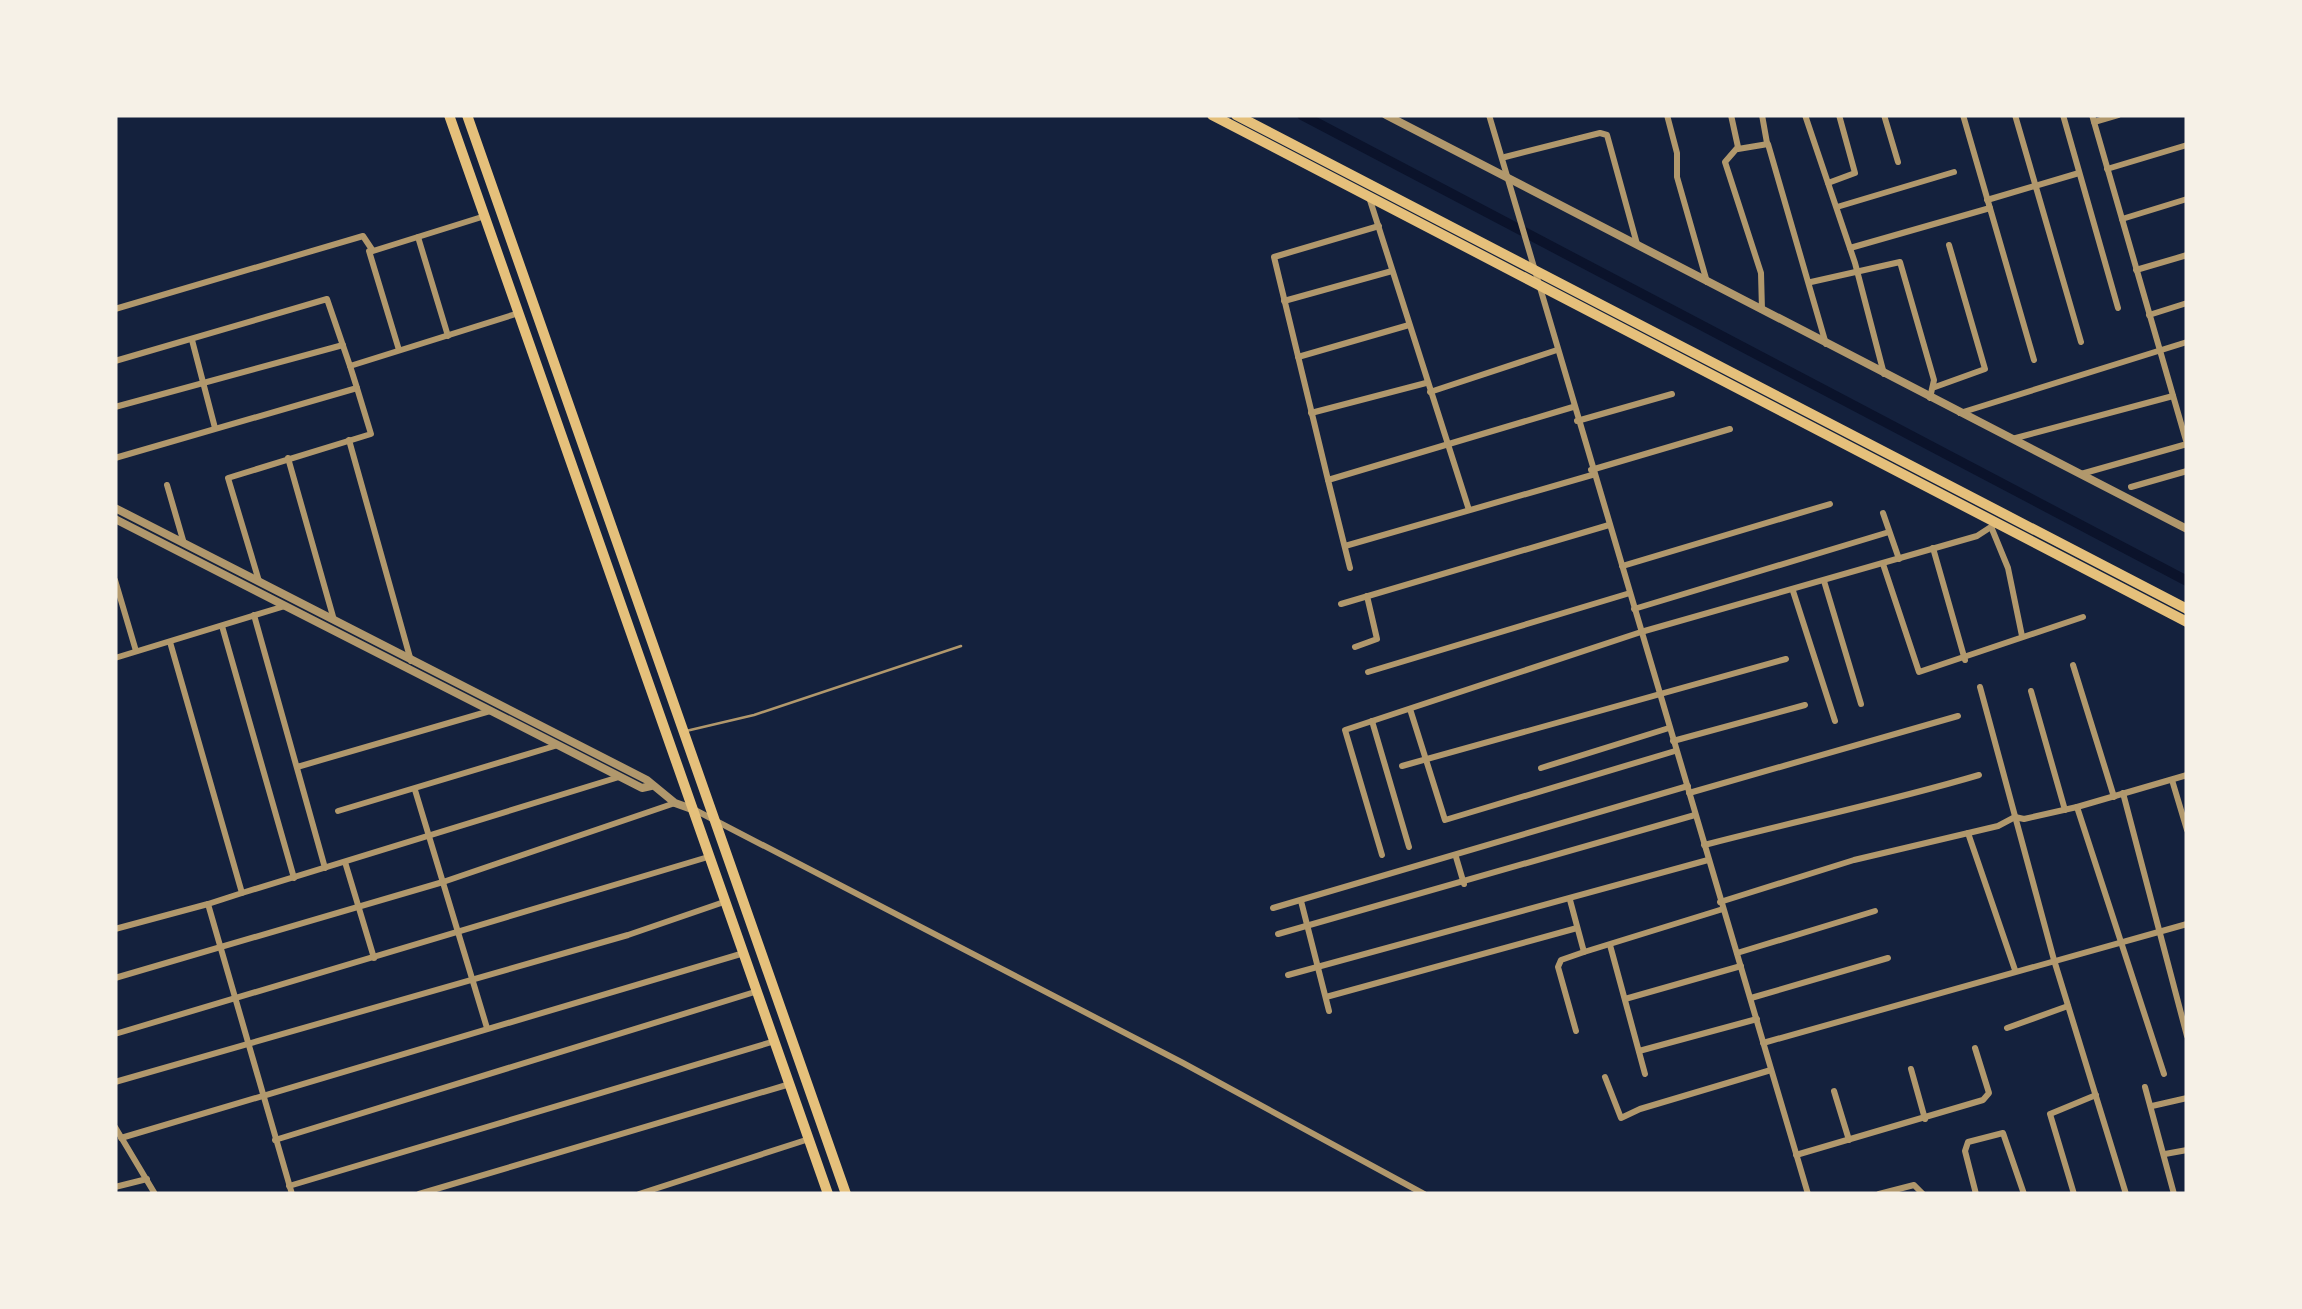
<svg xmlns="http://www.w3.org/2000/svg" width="2302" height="1309" font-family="Rubik,sans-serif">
  <rect width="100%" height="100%" fill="#14213d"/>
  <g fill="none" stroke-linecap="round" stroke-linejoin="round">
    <polyline stroke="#0b132b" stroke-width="10" points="1302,115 2187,581"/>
    <polyline stroke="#b1986c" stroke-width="2.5" points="686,731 754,715 961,646"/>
    <g stroke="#b1986c" stroke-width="6">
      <polyline points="1489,115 1808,1194"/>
      <polyline points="1667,115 1677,153 1677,177 1707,282"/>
      <polyline points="1731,115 1738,147 1725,162 1761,273 1762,310"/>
      <polyline points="1762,115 1767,143"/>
      <polyline points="1805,115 1855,263 1884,374"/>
      <polyline points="1884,115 1898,162"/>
      <polyline points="1963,115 2034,360"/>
      <polyline points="2015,115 2081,342"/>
      <polyline points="2063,115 2118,308"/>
      <polyline points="2094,122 2118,115"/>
      <polyline points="1738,149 1768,144 1826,344"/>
      <polyline points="1505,157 1600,133 1607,135 1637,244"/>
      <polyline points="2107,169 2187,145"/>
      <polyline points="1828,183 1855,173 1839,115"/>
      <polyline points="1369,197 1469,510"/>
      <polyline points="1987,200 2079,173"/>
      <polyline points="1837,207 1954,172"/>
      <polyline points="2122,219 2187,199"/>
      <polyline points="418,237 448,336"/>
      <polyline points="1850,248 1990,208"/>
      <polyline points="369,251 399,350"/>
      <polyline points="2136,270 2187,255"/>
      <polyline points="1811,282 1900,262 1934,380 1930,398"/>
      <polyline points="1284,301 1392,271"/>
      <polyline points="115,309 363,236 373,251 485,216"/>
      <polyline points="2149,315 2187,303"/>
      <polyline points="192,340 215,428"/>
      <polyline points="1298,357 1409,325"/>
      <polyline points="115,361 327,299 350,366 519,313"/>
      <polyline points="1935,387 1985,369 1949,245"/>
      <polyline points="1430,392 1557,350"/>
      <polyline points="115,407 343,345"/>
      <polyline points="1311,413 1426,383"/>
      <polyline points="1960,413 2187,342"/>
      <polyline points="1577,421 1672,394"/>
      <polyline points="2012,439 2173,396"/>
      <polyline points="349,440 411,661"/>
      <polyline points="115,458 357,388 350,366"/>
      <polyline points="288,458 334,620"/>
      <polyline points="1591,470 1730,429"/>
      <polyline points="2081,474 2187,444 2092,115"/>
      <polyline points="1328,480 1274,257 1379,226"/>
      <polyline points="167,485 183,540"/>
      <polyline points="2131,487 2187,471"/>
      <polyline points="1883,513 1899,559"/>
      <polyline points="1992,529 2008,568 2022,636"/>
      <polyline points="1345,546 1592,475"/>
      <polyline points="1933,548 1965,660"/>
      <polyline points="1883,564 1919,672 2083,617"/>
      <polyline points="1622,566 1830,504"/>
      <polyline points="1350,568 1328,480 1573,407"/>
      <polyline points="115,580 136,651"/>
      <polyline points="259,581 228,478 371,434 357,388"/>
      <polyline points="1824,581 1861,704"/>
      <polyline points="1793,591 1835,721"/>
      <polyline points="1341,604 1609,525"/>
      <polyline points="1634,609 1889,532"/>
      <polyline points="254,615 325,868"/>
      <polyline points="222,626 294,878"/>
      <polyline points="170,642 242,893 208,904 292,1194"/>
      <polyline points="1355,647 1377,639 1367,596"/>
      <polyline points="115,658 285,606"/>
      <polyline points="2073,665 2114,797"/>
      <polyline points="1368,672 1630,593"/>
      <polyline points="1980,687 2054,960 2126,1194"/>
      <polyline points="2031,691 2065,810"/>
      <polyline points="1410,709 1445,820 1675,751"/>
      <polyline points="1372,721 1409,847"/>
      <polyline points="1673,741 1805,705"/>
      <polyline points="1402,766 1786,659"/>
      <polyline points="297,767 490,711"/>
      <polyline points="1541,768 1669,728"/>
      <polyline points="2172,780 2187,830"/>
      <polyline points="415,790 487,1028"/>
      <polyline points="1689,793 1958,716"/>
      <polyline points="2123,793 2187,1036"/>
      <polyline points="2077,807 2187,775"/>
      <polyline points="695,810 1183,1063 1424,1194"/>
      <polyline points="338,811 558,745"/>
      <polyline points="1968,833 2015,970"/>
      <path d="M1704,845C1796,821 1888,802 1979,775"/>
      <polyline points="1382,855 1345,730 1641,632 1977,536 1997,523"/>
      <polyline points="1456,857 1464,884"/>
      <polyline points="345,862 374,958"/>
      <polyline points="242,893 619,777"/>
      <polyline points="1570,900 1584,952 1723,909"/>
      <polyline points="1301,901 1329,1011"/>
      <polyline points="1720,902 1854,860 1998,826 2015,817 2024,819 2077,807 2164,1074"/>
      <polyline points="1273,908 1688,786"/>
      <polyline points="115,929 208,904"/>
      <polyline points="1278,934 1695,815"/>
      <polyline points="1610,945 1645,1074"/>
      <polyline points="1737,953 1875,911"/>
      <polyline points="1288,975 1708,860"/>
      <polyline points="115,978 443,882 675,803"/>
      <polyline points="1326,997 1577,928"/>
      <polyline points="1751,998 1888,958"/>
      <polyline points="1625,999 1741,966"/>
      <polyline points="2007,1028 2068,1006"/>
      <polyline points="1576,1031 1558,967 1561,960 1584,952"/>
      <polyline points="115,1034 708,857"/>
      <polyline points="1763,1043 2187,924"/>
      <polyline points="1639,1051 1757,1019"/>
      <polyline points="1911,1069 1925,1119"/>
      <polyline points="1605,1077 1621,1118 1640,1109 1771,1070"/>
      <polyline points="115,1082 628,935 724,902"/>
      <polyline points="2145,1087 2174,1194"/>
      <polyline points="1834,1091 1849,1140"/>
      <polyline points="2152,1106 2187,1098"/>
      <polyline points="115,1127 155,1194"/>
      <polyline points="121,1138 744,953"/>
      <polyline points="275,1140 758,991"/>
      <polyline points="2165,1154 2187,1150"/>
      <polyline points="1796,1155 1983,1100 1989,1093 1975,1048"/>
      <polyline points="289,1186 775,1041"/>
      <polyline points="115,1187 147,1179"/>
      <polyline points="419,1194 790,1084"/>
      <polyline points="639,1194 809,1139"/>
      <polyline points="1879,1194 1914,1185 1923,1194"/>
      <polyline points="1976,1194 1965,1151 1968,1142 2003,1133 2024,1194"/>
      <polyline points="2074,1194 2050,1114 2096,1095"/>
    </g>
    <g stroke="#b1986c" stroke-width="8">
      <polyline points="1386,115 2187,529"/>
      <polyline points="115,508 647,780 675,803 689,808"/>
      <polyline points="115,519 642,788 651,786"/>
    </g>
    <g stroke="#e5c07b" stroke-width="10">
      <polyline points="449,115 828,1194"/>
      <polyline points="467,115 846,1194"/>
    </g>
    <g stroke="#e5c07b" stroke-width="10">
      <polyline points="1212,115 2187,622"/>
      <polyline points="1236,115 2187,609"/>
    </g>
  </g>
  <rect width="2302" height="1309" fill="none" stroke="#f6f1e7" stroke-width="235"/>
</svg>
